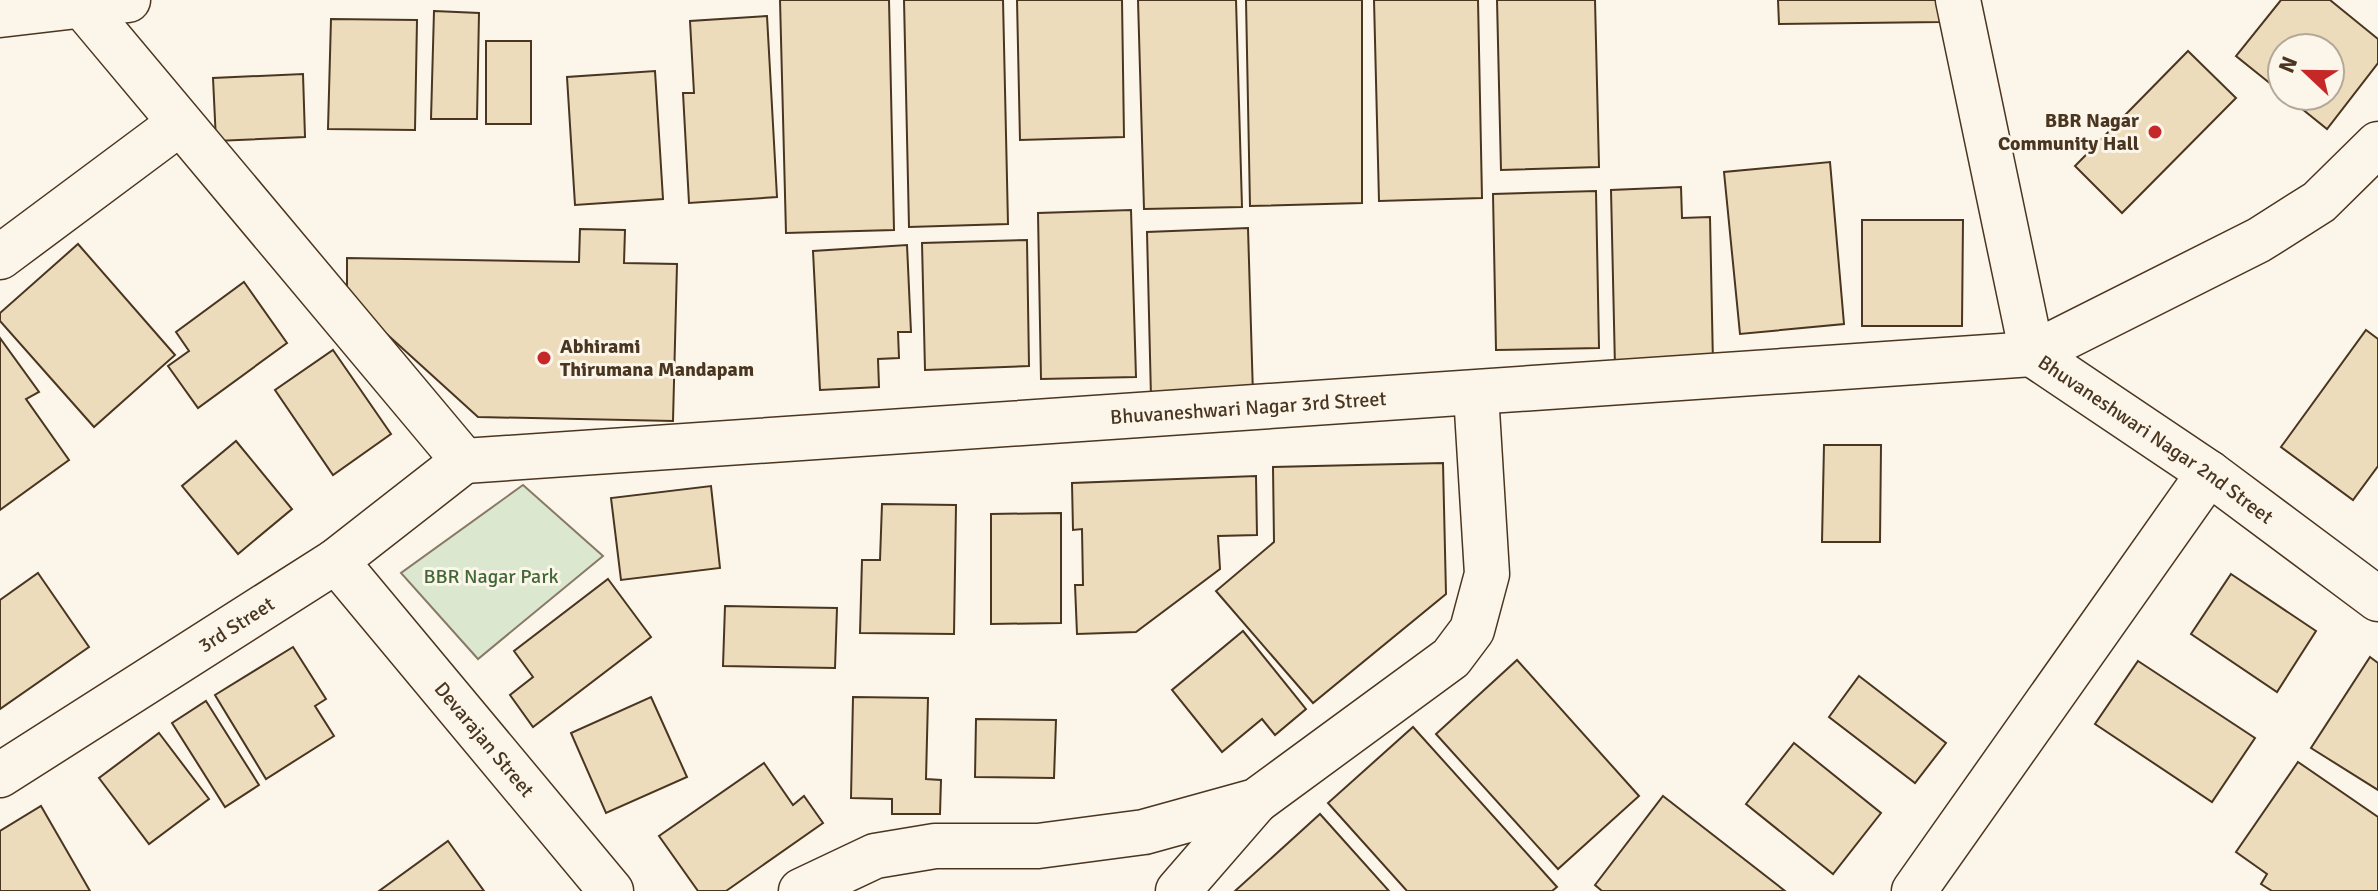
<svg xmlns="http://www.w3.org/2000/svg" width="2378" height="891" font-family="Signika,sans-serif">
  <rect width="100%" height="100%" fill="#fbf6e9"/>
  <polygon fill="#dce7d0" stroke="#887966" stroke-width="2" points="523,485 603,556 478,659 401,573"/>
  <g fill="#ecdcbc" stroke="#4a3520" stroke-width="2">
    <polygon points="780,0 889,0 894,230 786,233"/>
    <polygon points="904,0 1003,0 1008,224 909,227"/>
    <polygon points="1017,0 1122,0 1124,137 1020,140"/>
    <polygon points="1138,0 1236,0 1242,207 1144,209"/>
    <polygon points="1246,0 1362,0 1362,203 1250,206"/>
    <polygon points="1374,0 1478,0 1482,198 1379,201"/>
    <polygon points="1497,0 1595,0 1599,167 1501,170"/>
    <polygon points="1778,0 1940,0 1940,22 1779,24"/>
    <polygon points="2281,0 2330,0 2378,39 2378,63 2327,129 2286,96 2330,96 2330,48 2282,48 2282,93 2236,56"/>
    <polygon points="434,11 479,13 477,119 431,119"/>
    <polygon points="767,16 777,197 689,203 683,93 694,93 690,21"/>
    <polygon points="331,19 417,20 415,130 328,129"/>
    <rect x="486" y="41" width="45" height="83"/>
    <polygon points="2188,51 2236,98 2122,213 2075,166"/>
    <polygon points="655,71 663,199 575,205 567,77"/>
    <polygon points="303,74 305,137 216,141 213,78"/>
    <polygon points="1830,162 1844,324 1740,334 1724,172"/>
    <polygon points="1681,187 1682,218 1710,217 1713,364 1615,367 1611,190"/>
    <polygon points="1596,191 1599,348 1496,350 1493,194"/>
    <polygon points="1131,210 1136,377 1041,379 1038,213"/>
    <polygon points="1862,220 1963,220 1962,326 1862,326"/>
    <polygon points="1248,228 1253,395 1151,397 1147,232"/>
    <polygon points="580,229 625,230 624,263 677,264 673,421 478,417 347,298 347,258 579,262"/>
    <polygon points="1027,240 1029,366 925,370 922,243"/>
    <polygon points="78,244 175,355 94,427 0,321 0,313"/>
    <polygon points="907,245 911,332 898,332 899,358 878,359 879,387 820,390 813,251"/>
    <polygon points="244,282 287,343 198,408 168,366 189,351 176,332"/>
    <polygon points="2366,330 2378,339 2378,466 2353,500 2281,447"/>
    <polygon points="0,338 39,392 26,399 69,460 0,510"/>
    <polygon points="333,350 391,434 333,475 275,390"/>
    <polygon points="236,441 292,509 238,554 182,486"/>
    <polygon points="1824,445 1881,445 1880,542 1822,542"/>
    <polygon points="1443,463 1446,594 1313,703 1216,591 1274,542 1273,467"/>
    <polygon points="1256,476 1257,535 1218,536 1220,569 1136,632 1077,634 1075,585 1083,585 1082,529 1073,530 1072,483"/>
    <polygon points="711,486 720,568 621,580 611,498"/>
    <polygon points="882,504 956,505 954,634 860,633 862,560 880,560"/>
    <polygon points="1061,513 1061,623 991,624 991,514"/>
    <polygon points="38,573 89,647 0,709 0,600"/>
    <polygon points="2231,574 2316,631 2277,692 2191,634"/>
    <polygon points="608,579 651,637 533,727 510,695 533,677 514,651"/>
    <polygon points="725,606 837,608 835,668 723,666"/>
    <polygon points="1243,631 1306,709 1275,735 1262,719 1222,752 1172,690"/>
    <polygon points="293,647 326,699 315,706 334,736 266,779 215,695"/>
    <polygon points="2370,657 2378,663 2378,790 2311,748"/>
    <polygon points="1517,660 1639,796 1558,869 1436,734"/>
    <polygon points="2138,661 2255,738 2212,802 2095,724"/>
    <polygon points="1859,676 1946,743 1915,783 1829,717"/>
    <polygon points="651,697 687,777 606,813 571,733"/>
    <polygon points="853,697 928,698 926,779 941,780 940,814 892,814 892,799 851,798"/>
    <polygon points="206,701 259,785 225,807 172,723"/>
    <polygon points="976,719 1056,720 1054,778 975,777"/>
    <polygon points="1413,727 1557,887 1552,891 1407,891 1328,803"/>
    <polygon points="159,733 209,799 149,844 99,778"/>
    <polygon points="1794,743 1881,813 1833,874 1746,804"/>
    <polygon points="2298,762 2378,817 2378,891 2272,891 2261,884 2267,874 2236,852"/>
    <polygon points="764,763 793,805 804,796 823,823 726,891 698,891 659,836"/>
    <polygon points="1663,796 1785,891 1602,891 1595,885"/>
    <polygon points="41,806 90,891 0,891 0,831"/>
    <polygon points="1320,814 1389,891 1235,891"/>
    <polygon points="448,841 484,891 379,891"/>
  </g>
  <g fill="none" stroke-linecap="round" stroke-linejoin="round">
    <defs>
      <g id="street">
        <path id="s1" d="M1958,0L2032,354L2209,473L2378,599"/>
        <polyline points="81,4 464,461"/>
        <polyline points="0,15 128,0"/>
        <polyline points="0,257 180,123"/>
        <path id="s2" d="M464,461L2032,354L2259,240L2319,202L2378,144"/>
        <path id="s3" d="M336,561L611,891"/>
        <path id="s4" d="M0,775L336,561L464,461"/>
        <polyline points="801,891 875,856 935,846 1038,846 1144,832 1256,801 1451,658 1472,630 1487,574 1476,394"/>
        <polyline points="1178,891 1256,801"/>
        <polyline points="1914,891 2209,473"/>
      </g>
    </defs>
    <use href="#street" stroke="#4a3520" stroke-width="47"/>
    <use href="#street" stroke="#fbf6e9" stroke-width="44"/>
  </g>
  <g fill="#c62828" stroke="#fbf6e9" stroke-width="3">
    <circle cx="2155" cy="132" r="8"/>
    <circle cx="544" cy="358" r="8"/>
  </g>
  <g text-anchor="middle" stroke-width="6" stroke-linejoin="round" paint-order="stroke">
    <g font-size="20" font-weight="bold" fill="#4a3520" stroke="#fbf6e9" text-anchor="end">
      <text x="2139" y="127">BBR Nagar<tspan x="2139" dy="23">Community Hall</tspan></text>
      <text x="560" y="353" text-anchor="start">Abhirami<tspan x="560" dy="23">Thirumana Mandapam</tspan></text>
    </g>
    <g font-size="20" fill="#4a3520" stroke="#fbf6e9">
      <text dy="7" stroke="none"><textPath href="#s2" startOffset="786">Bhuvaneshwari Nagar 3rd Street</textPath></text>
      <text dy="7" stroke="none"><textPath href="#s1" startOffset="512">Bhuvaneshwari Nagar 2nd Street</textPath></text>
      <text dy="7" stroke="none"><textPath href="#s4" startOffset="280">3rd Street</textPath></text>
      <text dy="7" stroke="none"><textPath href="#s3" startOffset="232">Devarajan Street</textPath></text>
    </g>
    <g font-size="20" fill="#436837" stroke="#fbf6e9">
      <text x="491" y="583">BBR Nagar Park</text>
    </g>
  </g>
  <g transform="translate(2306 72) rotate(292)"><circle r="38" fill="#fbf6e9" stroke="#b4a999" stroke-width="2"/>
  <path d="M0-6L14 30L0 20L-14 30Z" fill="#c62828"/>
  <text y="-12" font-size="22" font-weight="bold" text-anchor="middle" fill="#4a3520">N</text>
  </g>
</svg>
